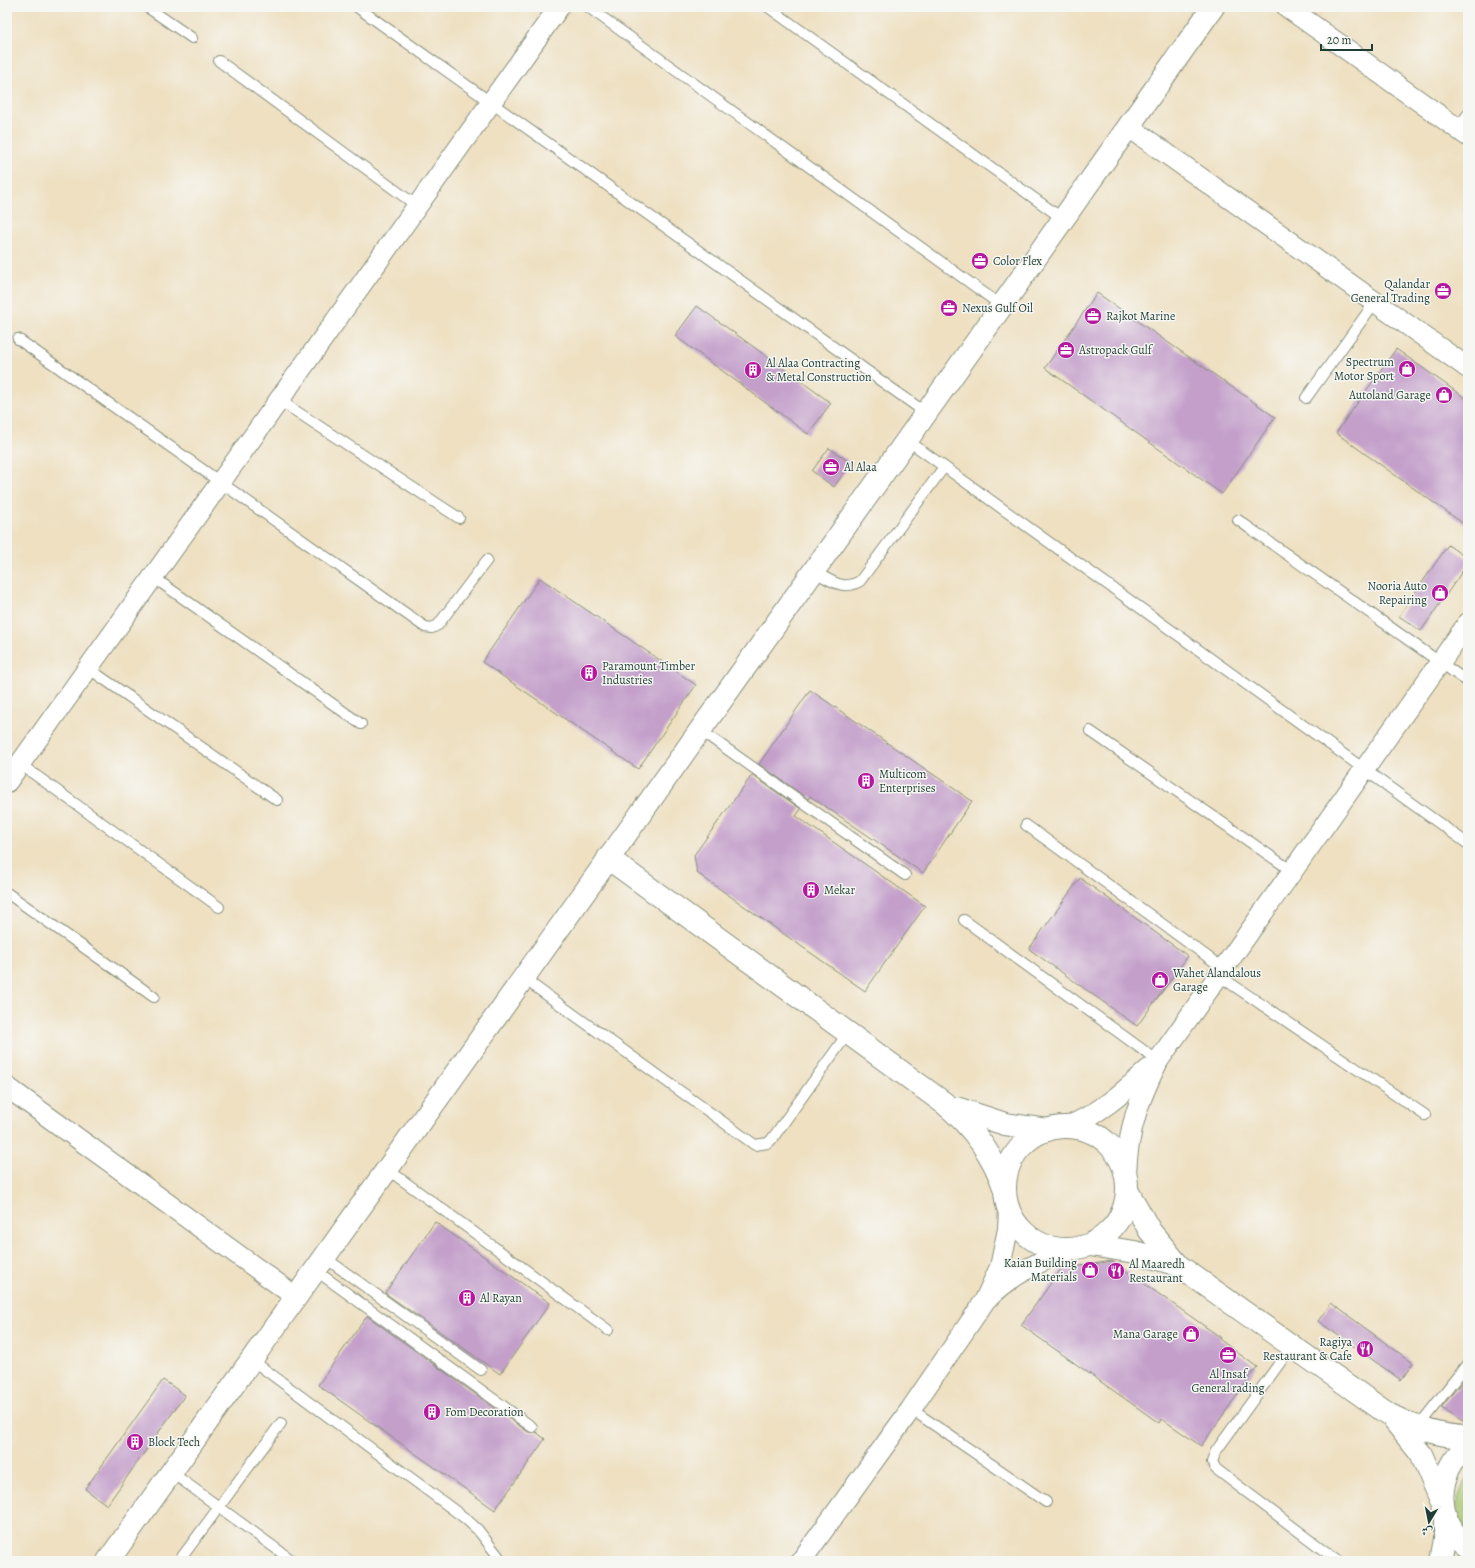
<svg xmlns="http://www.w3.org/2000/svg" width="1475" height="1568" font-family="Alegreya,Amiri,serif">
  <rect width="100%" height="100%" fill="#f6f6f2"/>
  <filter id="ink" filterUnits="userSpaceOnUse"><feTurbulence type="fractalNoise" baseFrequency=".025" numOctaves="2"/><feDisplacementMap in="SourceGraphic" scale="8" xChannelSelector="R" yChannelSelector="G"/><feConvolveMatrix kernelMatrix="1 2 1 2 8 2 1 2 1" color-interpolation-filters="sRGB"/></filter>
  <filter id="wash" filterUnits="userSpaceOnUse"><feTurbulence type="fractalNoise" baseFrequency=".012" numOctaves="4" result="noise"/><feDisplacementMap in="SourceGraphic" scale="16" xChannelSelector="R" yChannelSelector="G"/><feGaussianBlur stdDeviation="0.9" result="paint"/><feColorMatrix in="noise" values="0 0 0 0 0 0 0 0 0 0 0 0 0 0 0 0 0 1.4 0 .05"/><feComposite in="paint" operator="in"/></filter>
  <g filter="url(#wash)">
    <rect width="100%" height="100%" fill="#eee0c1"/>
    <path fill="#a5c46c" stroke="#628050" d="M1468,1476V1540C1453,1516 1453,1499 1468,1476Z"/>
    <g id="blocks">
      <g fill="#c39fca">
        <polygon points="1097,293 1275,417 1222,494 1045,368"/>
        <polygon points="697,306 831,403 808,434 675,336"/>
        <polygon points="1396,349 1468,400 1468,527 1336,433"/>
        <polygon points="829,448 851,463 834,487 812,471"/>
        <polygon points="1448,545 1468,559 1468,563 1421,631 1399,616"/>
        <polygon points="540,578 696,685 638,769 482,662"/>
        <polygon points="810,690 972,801 923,873 810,796 808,799 759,764"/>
        <polygon points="752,775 801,809 796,816 925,906 865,991 697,873 694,855"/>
        <polygon points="1080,878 1188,956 1137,1026 1029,949"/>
        <polygon points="435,1222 550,1303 500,1374 385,1293"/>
        <polygon points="1112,1261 1220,1337 1219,1339 1257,1367 1201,1446 1162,1419 1159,1423 1021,1325 1061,1269"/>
        <polygon points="1331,1303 1413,1363 1401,1380 1318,1321"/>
        <polygon points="367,1316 528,1432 536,1432 545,1439 495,1510 318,1385"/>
        <polygon points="1468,1374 1468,1424 1441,1408"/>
        <polygon points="163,1380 185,1395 107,1505 85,1489"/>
      </g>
    </g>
  </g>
  <g filter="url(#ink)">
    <use href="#blocks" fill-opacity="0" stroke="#868e7a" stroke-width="1"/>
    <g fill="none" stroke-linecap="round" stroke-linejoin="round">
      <defs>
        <g id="service">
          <polyline points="147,7 192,38"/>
          <polyline points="357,7 926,413"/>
          <polyline points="588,7 1002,306"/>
          <polyline points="768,7 1063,219"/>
          <polyline points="219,61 417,206"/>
          <polyline points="1457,129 1468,114"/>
          <polyline points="18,339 425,627 432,628 438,625 487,560"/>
          <polyline points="1306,398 1375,302"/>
          <polyline points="279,400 459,518"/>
          <polyline points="907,440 1468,844"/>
          <polyline points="1238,520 1468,682"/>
          <path d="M813,571C829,579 843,592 860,581L944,467"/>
          <polyline points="153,577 361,724"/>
          <polyline points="88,668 277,800"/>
          <polyline points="700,730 905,875"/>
          <polyline points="1090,731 1292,871"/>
          <polyline points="20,764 219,907"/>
          <polyline points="1026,825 1223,968"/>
          <polyline points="7,893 154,997"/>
          <polyline points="964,920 1158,1061"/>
          <polyline points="1218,975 1425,1115"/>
          <polyline points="523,978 755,1145 768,1143 772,1139 848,1033"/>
          <polyline points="387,1169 608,1330"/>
          <polyline points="324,1257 481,1370"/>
          <polyline points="315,1270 532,1427"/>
          <polyline points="1292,1346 1216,1451 1212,1462 1216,1469 1338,1561"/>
          <polyline points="252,1360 466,1519 478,1530 502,1561"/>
          <polyline points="911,1409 1046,1502"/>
          <polyline points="1417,1428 1468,1363"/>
          <polyline points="171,1472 219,1507 281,1423"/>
          <polyline points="179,1561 219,1507 293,1561"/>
        </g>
        <g id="minor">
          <polyline points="1287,7 1468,136"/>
          <polyline points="1129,127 1468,368"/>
          <polyline points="7,782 559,7"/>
          <polyline points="7,1087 296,1297"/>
          <path d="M1067,1127C1102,1112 1121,1094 1149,1069"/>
          <path d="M1126,1173C1128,1129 1139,1099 1158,1061L1468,623"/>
          <path d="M989,1297C1013,1274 1040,1260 1071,1250"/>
          <polyline points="801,1561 911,1409 984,1302 1000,1267 1008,1229 1009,1209"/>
          <polyline points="1441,1561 1445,1539 1445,1517"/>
        </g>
        <g id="tertiary">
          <path d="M608,858L944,1103C973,1127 993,1154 1005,1190"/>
          <polyline points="956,1108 1005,1124 1048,1130"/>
          <circle cx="1066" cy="1188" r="61"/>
          <path d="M1128,1192L1150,1231L1179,1266L1388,1414C1413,1427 1439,1437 1468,1437"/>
          <polyline points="1090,1245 1135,1252 1178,1265"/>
          <polyline points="1393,1419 1421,1454 1441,1500"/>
          <path d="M1468,1445C1435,1472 1433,1520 1468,1546"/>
          <polyline points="108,1561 907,440 1213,7"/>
        </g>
      </defs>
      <use href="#service" stroke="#868e7a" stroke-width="12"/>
      <use href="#minor" stroke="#868e7a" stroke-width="22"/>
      <use href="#tertiary" stroke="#868e7a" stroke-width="24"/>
      <use href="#service" stroke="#fff" stroke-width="10"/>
      <use href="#minor" stroke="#fff" stroke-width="20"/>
      <use href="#tertiary" stroke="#fff" stroke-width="22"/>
    </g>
  </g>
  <defs>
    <symbol id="office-disc" viewBox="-11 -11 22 22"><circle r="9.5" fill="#b5179e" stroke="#f6f6f2"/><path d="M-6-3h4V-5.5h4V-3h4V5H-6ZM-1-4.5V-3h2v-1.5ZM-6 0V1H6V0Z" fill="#fff"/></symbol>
    <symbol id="shop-disc" viewBox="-11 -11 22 22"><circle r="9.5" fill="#b5179e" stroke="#f6f6f2"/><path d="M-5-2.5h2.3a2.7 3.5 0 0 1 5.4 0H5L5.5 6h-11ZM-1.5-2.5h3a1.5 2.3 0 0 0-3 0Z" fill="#fff"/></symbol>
    <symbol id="building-disc" viewBox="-11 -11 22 22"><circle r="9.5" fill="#b5179e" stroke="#f6f6f2"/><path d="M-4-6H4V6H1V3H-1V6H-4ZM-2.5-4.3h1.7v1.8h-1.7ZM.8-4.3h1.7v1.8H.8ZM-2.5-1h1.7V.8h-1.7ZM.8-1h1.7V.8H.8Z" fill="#fff"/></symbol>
    <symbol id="restaurant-disc" viewBox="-11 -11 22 22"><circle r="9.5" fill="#b5179e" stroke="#f6f6f2"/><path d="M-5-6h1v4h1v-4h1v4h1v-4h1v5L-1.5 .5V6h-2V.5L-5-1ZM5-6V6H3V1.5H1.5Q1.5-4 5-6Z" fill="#fff"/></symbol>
  </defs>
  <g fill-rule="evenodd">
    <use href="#office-disc" x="970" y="251" width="20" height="20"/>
    <use href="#office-disc" x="1433" y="281" width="20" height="20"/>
    <use href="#office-disc" x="939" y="298" width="20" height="20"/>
    <use href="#office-disc" x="1083" y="306" width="20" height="20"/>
    <use href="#office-disc" x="1056" y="340" width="20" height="20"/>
    <use href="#shop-disc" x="1397" y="359" width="20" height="20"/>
    <use href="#building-disc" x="743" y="360" width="20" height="20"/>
    <use href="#shop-disc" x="1434" y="385" width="20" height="20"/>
    <use href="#office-disc" x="821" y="457" width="20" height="20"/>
    <use href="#shop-disc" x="1430" y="583" width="20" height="20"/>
    <use href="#building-disc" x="579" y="663" width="20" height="20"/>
    <use href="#building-disc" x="856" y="771" width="20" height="20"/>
    <use href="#building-disc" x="801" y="880" width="20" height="20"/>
    <use href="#shop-disc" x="1150" y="970" width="20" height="20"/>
    <use href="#shop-disc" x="1080" y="1260" width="20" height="20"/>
    <use href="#restaurant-disc" x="1106" y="1261" width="20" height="20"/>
    <use href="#building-disc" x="457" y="1288" width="20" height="20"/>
    <use href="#shop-disc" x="1181" y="1324" width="20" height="20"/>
    <use href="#restaurant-disc" x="1355" y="1339" width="20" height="20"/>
    <use href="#office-disc" x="1218" y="1345" width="20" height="20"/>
    <use href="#building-disc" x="422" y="1402" width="20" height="20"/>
    <use href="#building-disc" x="125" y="1432" width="20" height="20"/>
  </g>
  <g text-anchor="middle" stroke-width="3" stroke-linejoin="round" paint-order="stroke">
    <g font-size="12" fill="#1f3d34" stroke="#f6f6f2" text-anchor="start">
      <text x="993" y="265">Color Flex</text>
      <text x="1430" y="288" text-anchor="end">Qalandar<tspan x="1430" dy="14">General Trading</tspan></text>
      <text x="962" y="312">Nexus Gulf Oil</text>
      <text x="1106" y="320">Rajkot Marine</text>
      <text x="1079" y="354">Astropack Gulf</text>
      <text x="1394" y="366" text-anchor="end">Spectrum<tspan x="1394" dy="14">Motor Sport</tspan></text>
      <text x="766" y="367">Al Alaa Contracting<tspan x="766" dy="14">&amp; Metal Construction</tspan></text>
      <text x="1431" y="399" text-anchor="end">Autoland Garage</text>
      <text x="844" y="471">Al Alaa</text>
      <text x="1427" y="590" text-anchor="end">Nooria Auto<tspan x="1427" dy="14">Repairing</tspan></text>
      <text x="602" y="670">Paramount Timber<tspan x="602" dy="14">Industries</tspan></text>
      <text x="879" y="778">Multicom<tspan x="879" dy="14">Enterprises</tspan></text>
      <text x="824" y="894">Mekar</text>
      <text x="1173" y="977">Wahet Alandalous<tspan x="1173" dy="14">Garage</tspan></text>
      <text x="1077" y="1267" text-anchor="end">Kaian Building<tspan x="1077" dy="14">Materials</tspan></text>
      <text x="1129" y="1268">Al Maaredh<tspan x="1129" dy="14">Restaurant</tspan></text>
      <text x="480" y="1302">Al Rayan</text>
      <text x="1178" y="1338" text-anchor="end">Mana Garage</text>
      <text x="1352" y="1346" text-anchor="end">Ragiya<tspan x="1352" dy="14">Restaurant &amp; Cafe</tspan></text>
      <text x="1228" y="1378" text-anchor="middle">Al Insaf<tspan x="1228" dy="14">General rading</tspan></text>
      <text x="445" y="1416">Fom Decoration</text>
      <text x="148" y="1446">Block Tech</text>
    </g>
  </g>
  <rect width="1475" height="1568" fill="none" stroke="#f6f6f2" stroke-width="24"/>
  <g transform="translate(1429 1522) rotate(190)" stroke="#f6f6f2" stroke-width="3" paint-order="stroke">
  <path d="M0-3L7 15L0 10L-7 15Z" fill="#1f3d34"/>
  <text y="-6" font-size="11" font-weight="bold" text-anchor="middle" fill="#1f3d34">ش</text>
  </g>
  <path d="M1321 44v6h51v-6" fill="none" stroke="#1f3d34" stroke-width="2"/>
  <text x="1327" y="44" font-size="12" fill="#1f3d34" stroke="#f6f6f2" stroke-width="3" paint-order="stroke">20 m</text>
</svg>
